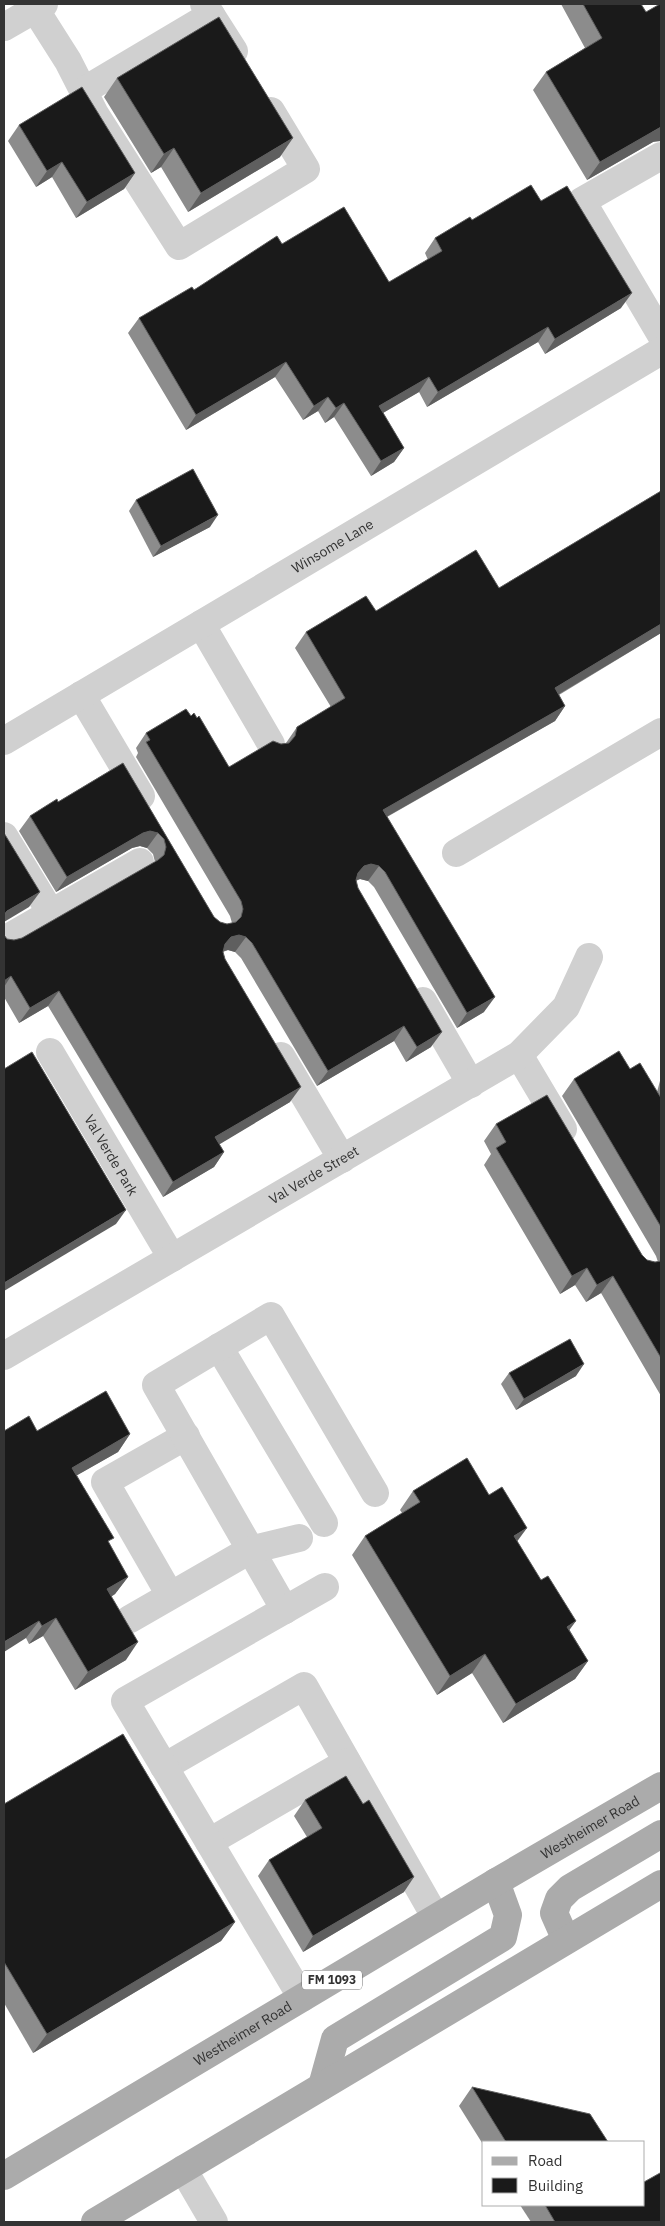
<svg xmlns="http://www.w3.org/2000/svg" width="665" height="2226" font-family="'IBM Plex Sans',sans-serif">
  <rect width="100%" height="100%" fill="#fff"/>
  <g fill="none" stroke-linecap="round" stroke-linejoin="round">
    <g stroke="#d0d0d0" stroke-width="28">
      <polyline points="204,4 234,51"/>
      <polyline points="35,9 68,61 95,114 179,246 306,169 271,111"/>
      <polyline points="4,27 44,4"/>
      <polyline points="83,91 211,15"/>
      <polyline points="661,156 582,201 661,335"/>
      <polyline points="201,624 271,744"/>
      <polyline points="81,695 141,796"/>
      <path id="s1" d="M4,741L661,351"/>
      <polyline points="4,836 51,913"/>
      <polyline points="456,853 661,732"/>
      <polyline points="4,940 140,862"/>
      <polyline points="423,1001 471,1084"/>
      <path id="s2" d="M50,1052L172,1258"/>
      <polyline points="519,1055 563,1129"/>
      <polyline points="281,1056 342,1159"/>
      <polyline points="219,1347 324,1523"/>
      <path id="s3" d="M4,1356L519,1055L566,1007L589,957"/>
      <polyline points="170,1595 105,1482 186,1436"/>
      <polyline points="285,1610 156,1385 271,1316 375,1493"/>
      <polyline points="130,1619 250,1550 299,1538"/>
      <polyline points="164,1767 304,1686 436,1918"/>
      <polyline points="209,1842 347,1762"/>
      <polyline points="302,1998 125,1701 325,1587"/>
      <polyline points="183,2169 214,2222"/>
    </g>
    <g stroke="#ababab" stroke-width="28">
      <polyline points="566,1940 554,1913 559,1899 570,1888 661,1834"/>
      <polyline points="322,2086 335,2039 503,1937 508,1915 496,1882"/>
      <path id="s4" d="M4,2176L496,1882L661,1786"/>
      <polyline points="95,2222 661,1884"/>
    </g>
  </g>
  <g fill="#8c8c8c">
    <polygon points="561,4 641,4 653,142 587,180 533,90 546,72 585,48"/>
    <polygon points="117,78 280,157 188,212 161,167 151,173 104,97"/>
    <polygon points="19,125 135,173 124,189 76,218 52,177 36,187 8,141"/>
    <polygon points="541,201 621,308 545,354 538,342 427,407 419,392 383,413 404,448 394,462 371,476 334,417 325,423 318,411 303,420 275,377 186,430 128,333 139,318 282,244 389,282 428,260 425,253 435,238 472,220"/>
    <polygon points="661,491 661,633 559,695 565,706 555,721 387,817 484,1012 457,1028 374,887 368,881 360,879 356,881 358,888 431,1047 406,1062 394,1041 317,1086 241,958 235,952 228,950 223,952 225,959 290,1102 219,1144 224,1152 214,1167 163,1197 48,1006 19,1023 4,997 4,935 7,939 14,940 22,938 155,862 153,854 147,848 140,846 132,848 56,892 19,831 30,816 58,802 123,763 214,917 220,922 227,924 232,923 230,916 136,757 138,753 136,748 146,733 191,716 229,767 281,744 286,743 297,727 331,707 295,648 306,632 376,611 499,588"/>
    <polygon points="136,500 210,527 153,557 129,511"/>
    <polygon points="630,1069 657,1092 661,1077 661,1396 601,1293 586,1302 575,1285 560,1294 484,1165 491,1154 484,1141 496,1124 647,1260 655,1262 658,1262 656,1256 562,1096 574,1079"/>
    <polygon points="509,1373 576,1376 516,1410 501,1384"/>
    <polygon points="37,1431 130,1434 118,1452 77,1475 109,1544 128,1577 115,1594 111,1597 126,1660 75,1690 43,1636 29,1644 26,1638"/>
    <polygon points="413,1491 517,1541 588,1661 575,1679 503,1723 472,1673 437,1695 352,1555 365,1536 402,1513 400,1510"/>
    <polygon points="305,1800 404,1892 303,1952 258,1876 269,1860 307,1837 294,1816"/>
    <polygon points="4,1804 235,1922 221,1941 33,2053 4,2003"/>
    <polygon points="472,2087 608,2142 484,2142 484,2146 459,2106"/>
    <polygon points="520,2205 644,2205 661,2222 531,2222"/>
  </g>
  <g fill="#5f5f5f">
    <polygon points="661,127 661,141 653,142 587,180 600,162"/>
    <polygon points="293,138 280,157 188,212 201,193"/>
    <polygon points="174,148 161,167 151,173 164,154"/>
    <polygon points="62,162 52,177 36,187 47,171"/>
    <polygon points="135,173 124,189 76,218 87,202"/>
    <polygon points="632,293 621,308 545,354 555,339"/>
    <polygon points="548,327 538,342 427,407 438,392"/>
    <polygon points="286,362 275,377 186,430 196,415"/>
    <polygon points="429,377 419,392 369,421 379,406"/>
    <polygon points="328,397 318,411 303,420 314,406"/>
    <polygon points="344,403 334,417 325,423 336,408"/>
    <polygon points="404,448 394,462 371,476 381,461"/>
    <polygon points="218,515 210,527 153,557 161,546"/>
    <polygon points="661,624 661,633 544,703 555,688"/>
    <polygon points="565,706 555,721 372,825 383,810"/>
    <polygon points="150,831 158,833 147,848 140,846 132,848 56,892 67,877 143,833"/>
    <polygon points="371,864 379,866 368,881 360,879 354,881 358,873 364,866"/>
    <polygon points="40,892 29,907 4,922 4,915 7,911"/>
    <polygon points="239,935 246,937 235,952 228,950 220,952 225,944 231,937"/>
    <polygon points="11,976 4,987 4,981"/>
    <polygon points="59,991 48,1006 19,1023 30,1008"/>
    <polygon points="495,997 484,1012 457,1028 467,1013"/>
    <polygon points="404,1026 394,1041 317,1086 328,1071"/>
    <polygon points="442,1032 431,1047 406,1062 417,1047"/>
    <polygon points="301,1087 290,1102 205,1153 215,1137"/>
    <polygon points="224,1152 214,1167 163,1197 173,1182"/>
    <polygon points="126,1210 116,1224 4,1291 4,1283"/>
    <polygon points="587,1268 575,1285 560,1294 572,1276"/>
    <polygon points="613,1276 601,1293 586,1302 597,1285"/>
    <polygon points="584,1364 576,1376 516,1410 524,1399"/>
    <polygon points="130,1434 118,1452 60,1485 72,1468"/>
    <polygon points="527,1528 513,1547 514,1536"/>
    <polygon points="128,1577 115,1594 94,1607 107,1589"/>
    <polygon points="56,1618 43,1636 29,1644 42,1626"/>
    <polygon points="39,1621 26,1638 4,1652 4,1642"/>
    <polygon points="576,1621 562,1640 567,1627"/>
    <polygon points="138,1642 126,1660 75,1690 88,1672"/>
    <polygon points="485,1654 472,1673 437,1695 450,1676"/>
    <polygon points="588,1661 575,1679 503,1723 516,1704"/>
    <polygon points="414,1877 404,1892 303,1952 313,1936"/>
    <polygon points="235,1922 221,1941 33,2053 47,2034"/>
  </g>
  <g fill="#1a1a1a" stroke="#5f5f5f">
    <polygon points="583,4 641,4 646,12 660,4 661,4 661,127 600,162 546,72 602,38"/>
    <polygon points="219,17 293,138 201,193 174,148 164,154 117,78"/>
    <polygon points="82,87 135,173 87,202 62,162 47,171 19,125"/>
    <polygon points="531,185 541,201 567,186 632,293 555,339 548,327 438,392 429,377 379,406 404,448 381,461 344,403 336,408 328,397 314,406 286,362 196,415 139,318 192,287 194,290 277,236 282,244 344,207 389,282 442,251 435,238 470,217 472,220"/>
    <polygon points="193,469 218,515 161,546 136,500"/>
    <polygon points="661,491 661,624 555,688 565,706 383,810 495,997 467,1013 385,872 379,866 371,864 364,866 358,873 356,880 358,888 442,1032 417,1047 404,1026 328,1071 252,943 246,937 239,935 231,937 225,944 223,952 225,959 301,1087 215,1137 224,1152 173,1182 59,991 30,1008 11,976 4,981 4,935 7,939 14,940 22,938 158,860 164,855 166,847 164,839 158,833 150,831 143,833 67,877 30,816 57,799 58,802 123,763 214,917 220,922 227,924 236,922 241,917 243,909 241,901 146,742 150,740 146,733 186,709 191,716 194,713 197,718 199,716 229,767 273,741 281,744 289,743 295,736 297,727 345,698 306,632 366,596 376,611 476,550 499,588"/>
    <polygon points="4,833 40,892 7,911 4,915"/>
    <polygon points="619,1051 630,1069 640,1063 661,1098 661,1227 574,1079"/>
    <polygon points="32,1052 126,1210 4,1283 4,1069"/>
    <polygon points="547,1095 642,1255 647,1260 655,1262 661,1261 661,1358 613,1276 597,1285 587,1268 572,1276 496,1148 506,1142 496,1124"/>
    <polygon points="570,1339 584,1364 524,1399 509,1373"/>
    <polygon points="106,1391 130,1434 72,1468 114,1538 108,1541 128,1577 107,1589 138,1642 88,1672 56,1618 42,1626 39,1621 4,1642 4,1431 29,1416 37,1431"/>
    <polygon points="467,1458 489,1495 502,1487 527,1528 514,1536 541,1580 548,1576 576,1621 567,1627 588,1661 516,1704 485,1654 450,1676 365,1536 420,1502 413,1491"/>
    <polygon points="123,1734 235,1922 47,2034 4,1962 4,1804"/>
    <polygon points="346,1776 363,1804 369,1800 414,1877 313,1936 269,1860 322,1828 305,1800"/>
    <polygon points="472,2087 590,2114 608,2142 506,2142"/>
    <polygon points="660,2173 661,2175 661,2222 555,2222 545,2205 644,2205 644,2182"/>
  </g>
  <g text-anchor="middle" stroke-width="5" stroke-linejoin="round" paint-order="stroke">
    <rect fill="#fff" stroke="#707070" stroke-width="1" x="302" y="1970.5" width="60" height="19" rx="4"/>
    <g font-size="12" font-weight="bold" fill="#333">
      <text x="332" y="1984">FM 1093</text>
    </g>
    <g font-size="14" fill="#333" stroke="#fff">
      <text dy="5" stroke="none"><textPath href="#s1" startOffset="382">Winsome Lane</textPath></text>
      <text dy="5" stroke="none"><textPath href="#s2" startOffset="120">Val Verde Park</textPath></text>
      <text dy="5" stroke="none"><textPath href="#s3" startOffset="359">Val Verde Street</textPath></text>
      <text dy="5" stroke="none"><textPath href="#s4" startOffset="682">Westheimer Road</textPath></text>
      <text dy="5" stroke="none"><textPath href="#s4" startOffset="278">Westheimer Road</textPath></text>
    </g>
  </g>
  <rect width="665" height="2226" fill="none" stroke="#333333" stroke-width="10"/>
  <rect x="482" y="2141" width="162" height="65" fill="#ffffff" stroke="#adadad"/>
  <rect x="492" y="2157" width="25" height="8" fill="#ababab" stroke="#adadad"/>
  <text x="528" y="2166" font-size="15" fill="#333333">Road</text>
  <rect x="492" y="2178" width="25" height="15" fill="#1a1a1a" stroke="#adadad"/>
  <text x="528" y="2191" font-size="15" fill="#333333">Building</text>
</svg>
